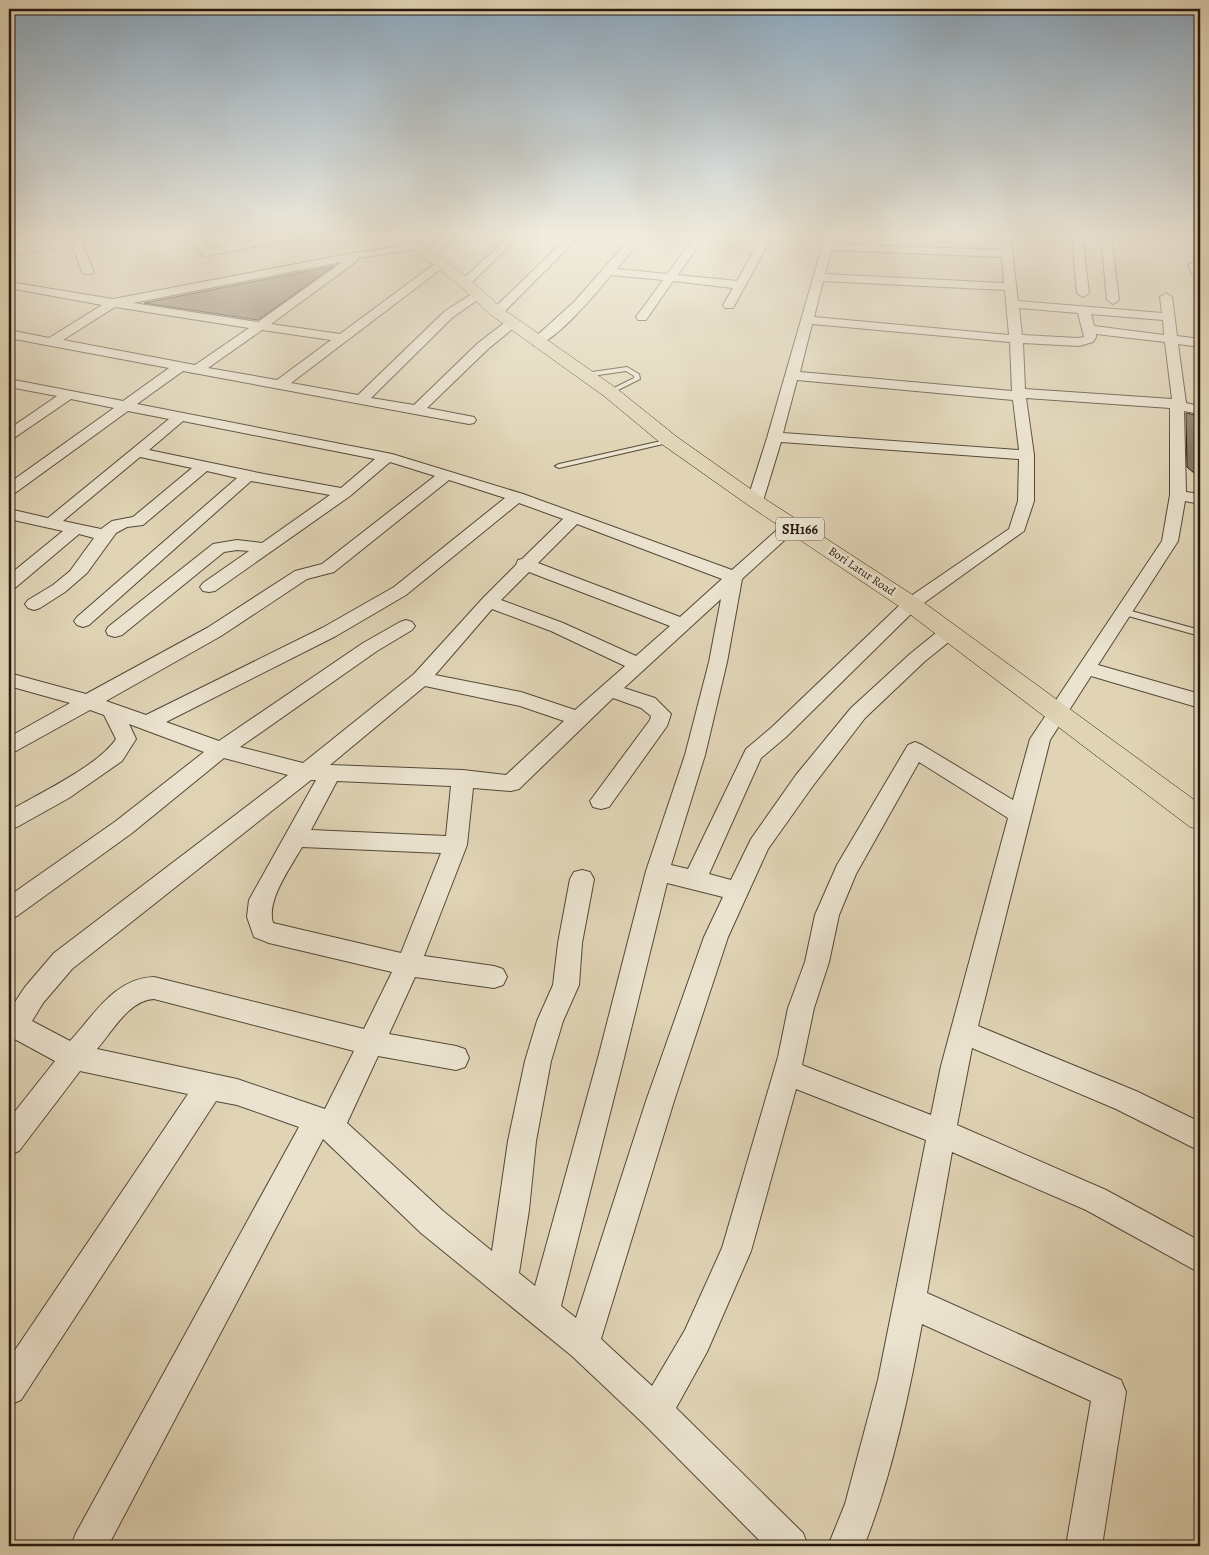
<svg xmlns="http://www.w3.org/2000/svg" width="1209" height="1555" font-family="Alegreya,serif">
  <rect width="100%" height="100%" fill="#e0d4b5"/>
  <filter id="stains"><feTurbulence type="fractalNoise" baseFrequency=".004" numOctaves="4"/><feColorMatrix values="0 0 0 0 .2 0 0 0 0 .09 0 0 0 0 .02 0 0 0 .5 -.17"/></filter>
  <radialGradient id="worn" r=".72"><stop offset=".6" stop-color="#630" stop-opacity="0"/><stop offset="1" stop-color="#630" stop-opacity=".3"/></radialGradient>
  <g fill="#877a65" stroke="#26190f">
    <polygon points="334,266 258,320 144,303"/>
    <polygon points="1186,413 1200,416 1200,478 1187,467"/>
  </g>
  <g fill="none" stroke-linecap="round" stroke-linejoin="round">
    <defs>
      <g id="lane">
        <polygon points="1184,235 1191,235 1200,239 1200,242"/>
        <polygon points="1200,260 1200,264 1194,266 1196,272 1200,275 1200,279 1192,274 1188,265"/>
        <polygon points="627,367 639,374 640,379 610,394 607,392 608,391 634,378 634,376 626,371 585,377 582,375 585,373"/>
        <polygon points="670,439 673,441 672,442 559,468 555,466 559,464"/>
        <polygon points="1124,609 1200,630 1200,636 1121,614 1120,612"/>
      </g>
      <g id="street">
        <polygon points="189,235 199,235 209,249 267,238 265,235 305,235 300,238 206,256 202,255"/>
        <polygon points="447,235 458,235 434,257 426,257 424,255 426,253"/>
        <polygon points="510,235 521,235 469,285 461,285 459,283 461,281"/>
        <polygon points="570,235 581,235 501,315 493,315 491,312 493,309"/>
        <path d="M633,235H644L617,269L667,274L696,235H706L678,275L737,281L763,235H773L733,308H725L723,305L733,288L673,281L646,320H638L636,317L663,280L611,275C600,289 550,349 533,345L532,342L533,339L574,302Z"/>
        <path d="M822,235H832V244L1001,250L1000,235H1010L1018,301L1162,313L1160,297L1166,293L1172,297L1177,336L1200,339V347L1178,344L1186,403L1200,406V414L1184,411L1186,492L1200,494V504L1185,501L1178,541L1098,665L1200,694V708L1091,676L1050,740L978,1026L1136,1091L1200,1122V1151L1116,1109L972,1048L957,1125L1106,1190L1200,1241V1273L1086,1210L952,1152L927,1293L1121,1380L1126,1392L1102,1546H1066L1091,1401L922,1324C908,1399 892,1475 864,1546H828L845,1504L878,1380L926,1140L796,1089L751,1251L707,1352L676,1408L803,1533L808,1546H765L644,1424L572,1356L421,1233L323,1139L108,1546H71L76,1533L299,1127L237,1105L216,1101L21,1400L9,1405V1359L188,1094L80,1071L19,1151L9,1155V1119L55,1061L9,1036V1011L25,987L54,953L288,775L224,758L132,833L17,916L9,919V896L116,821L204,752L129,724L136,739L122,761L69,798L17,827L9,829V811C38,794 98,766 116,739L104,715L90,710L16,751L9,753V737L70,703L9,686V673L86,694L207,628L295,571L322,564L435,476L390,462L350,496L215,591L209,592L203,591L200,587L203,583L249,551L237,550L224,552L122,635L115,637L108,635L106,631L108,627L213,544L237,540L262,543L330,495L251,481L89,625L83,627L77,625L74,621L77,617L237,478L207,471L143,525L127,527L116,533L87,573L65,592L40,608L34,610L28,608L25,604L28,600L53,585L70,571L94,538L79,534L15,588L9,589V575L63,531L9,519V509L48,518L169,419L128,411L15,493L9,495V483L114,408L71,399L14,438L9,439V429L57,396L9,387V379L123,401L169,368L9,338V330L49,338L102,305L9,288V282L113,299L359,252L421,244L422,246L421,248L417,249L358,258L357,261L271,324L340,334L437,262H445L447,264L445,266L291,383L358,395L445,311L478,290L482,291L484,294L482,297L453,317L371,398L414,405L478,343L508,320H516L518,323L516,326L488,349L427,408L474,417L476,420L474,423L469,424L183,371L137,404L392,454L523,494L732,570L787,521H799L801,524L799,527L742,579L727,662L705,755L671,865L688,869L746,749L772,727L905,600L1009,529L1018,501L1019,459L781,442L763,501L761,504H749L747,501L767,438L822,247ZM831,250L1002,257L1004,283L825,274ZM342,262L258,322L133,303ZM823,281L1005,290L1009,335L814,317ZM115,307L249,328L195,365L63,340ZM1019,308L1078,313L1084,337L1078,338L1022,335ZM1091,314L1163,320L1164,335L1094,326ZM812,324L1010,342L1012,391L800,372ZM262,330L331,340L277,380L208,368ZM1096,334L1165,342L1172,399L1025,389L1023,343L1079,346L1093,342L1096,337ZM797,380L1013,400L1019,450L783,433ZM1026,398L1170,408V495L1162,541L1030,739L1013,800L922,745L915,742L908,745L837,865L815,915L805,962L788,1008L778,1057L722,1248L685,1330L652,1386L601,1339L674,1101L728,937L768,849L812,787L865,718L924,662L956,636L958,632L956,628L949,626L942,628L910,654L851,708L796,775L751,839L731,880L709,874L761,758L786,737L917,608L1024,531L1034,501V455ZM183,421L375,459L341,488L264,474L149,450ZM140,457L192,468L133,517L112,521L101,529L63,521ZM449,480L505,498L394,587L322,628L146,715L106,701L221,636L307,579L334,572ZM519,503L563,519L522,559L518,560L516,565L483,598L414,674L303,763L240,747L377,651L412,630L415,626L412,622L406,620L400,622L363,643L219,741L166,722L336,636L406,595ZM577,524L722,579L680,617L538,563ZM529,572L670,626L636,656L563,623L501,600ZM721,599L709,662L685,755L646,871L598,1058L535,1286L519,1273L529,1210L536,1141L551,1061L563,1021L579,985L582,943L594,879L590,872L582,870L574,872L570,879L558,943L553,985L537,1021L525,1061L508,1141L492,1251L443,1211L347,1123L378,1056L456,1070L465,1067L469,1058L465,1049L456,1046L389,1034L415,977L494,988L503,985L507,977L503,969L494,966L424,956L467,845L473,788L511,791L519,789L613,698L641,708L651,716L650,720L590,801L593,807L601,809L609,807L667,726L671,714L655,698L624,688ZM492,609L551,631L625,666L575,710L521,692L435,675ZM425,686L520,706L564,721L506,775L463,770L330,765ZM919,762L1008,818L941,1066L931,1115L802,1065L814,1008L829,962L839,915L856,874ZM311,780H316L249,900L247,917L254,937L269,943L392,972L364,1029L154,977C115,978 94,1015 70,1041L32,1021L43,1003L72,969ZM337,781L451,786L446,836L311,830ZM302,847L441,853L401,953L273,923C266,900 291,867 302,847ZM667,883L723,897L704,937L646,1101L576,1318L561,1306L624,1058ZM154,999L354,1051L325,1109L237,1079L97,1049C112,1032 129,1000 154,999Z"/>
        <polygon points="1072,235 1082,235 1089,293 1083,297 1077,293"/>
        <polygon points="1101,235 1111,235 1119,300 1113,304 1107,300"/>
        <polygon points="75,237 80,240 94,272 92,274 84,274 82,272 70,240"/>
      </g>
      <g id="primary">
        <polygon points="83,235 112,235 105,239 9,256 9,248"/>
        <polygon points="396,235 411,235 470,280 503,309 616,388 677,437 762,497 919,599 1200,804 1200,830 1190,827 903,609 748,505 663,445 604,396 491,315 460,286"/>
      </g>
    </defs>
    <use href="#lane" stroke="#544838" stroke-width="2"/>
    <use href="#street" stroke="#544838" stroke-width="2"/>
    <use href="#primary" stroke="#26190f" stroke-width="1"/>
    <use href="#lane" fill="#ebe3cf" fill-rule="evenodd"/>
    <use href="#street" fill="#ebe3cf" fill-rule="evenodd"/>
    <use href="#primary" fill="#e0d4b5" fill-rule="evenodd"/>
  </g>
  <linearGradient id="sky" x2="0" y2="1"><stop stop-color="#8ba7bd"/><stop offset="0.52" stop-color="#f1ecde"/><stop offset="1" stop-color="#f1ecde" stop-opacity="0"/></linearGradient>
  <rect width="1209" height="453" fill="url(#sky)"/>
  <g text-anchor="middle" stroke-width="5" stroke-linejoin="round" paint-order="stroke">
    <g font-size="12" fill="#26190f" stroke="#ebe3cf">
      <text transform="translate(862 571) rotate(34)" y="4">Bori Latur Road</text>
    </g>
    <rect fill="#ebe3cf" stroke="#615649" stroke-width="1" x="776" y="517.5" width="48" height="23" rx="4"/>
    <g font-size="14" font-weight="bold" fill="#26190f">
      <text x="800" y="534">SH166</text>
    </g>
  </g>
  <rect width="1209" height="1555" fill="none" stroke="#e0d4b5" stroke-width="30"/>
  <rect x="10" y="10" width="1189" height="1535" fill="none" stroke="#26190f" stroke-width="2.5"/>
  <rect x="15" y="15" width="1179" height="1525" fill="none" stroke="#26190f"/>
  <rect width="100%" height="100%" filter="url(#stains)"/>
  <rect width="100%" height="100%" fill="url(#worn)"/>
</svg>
